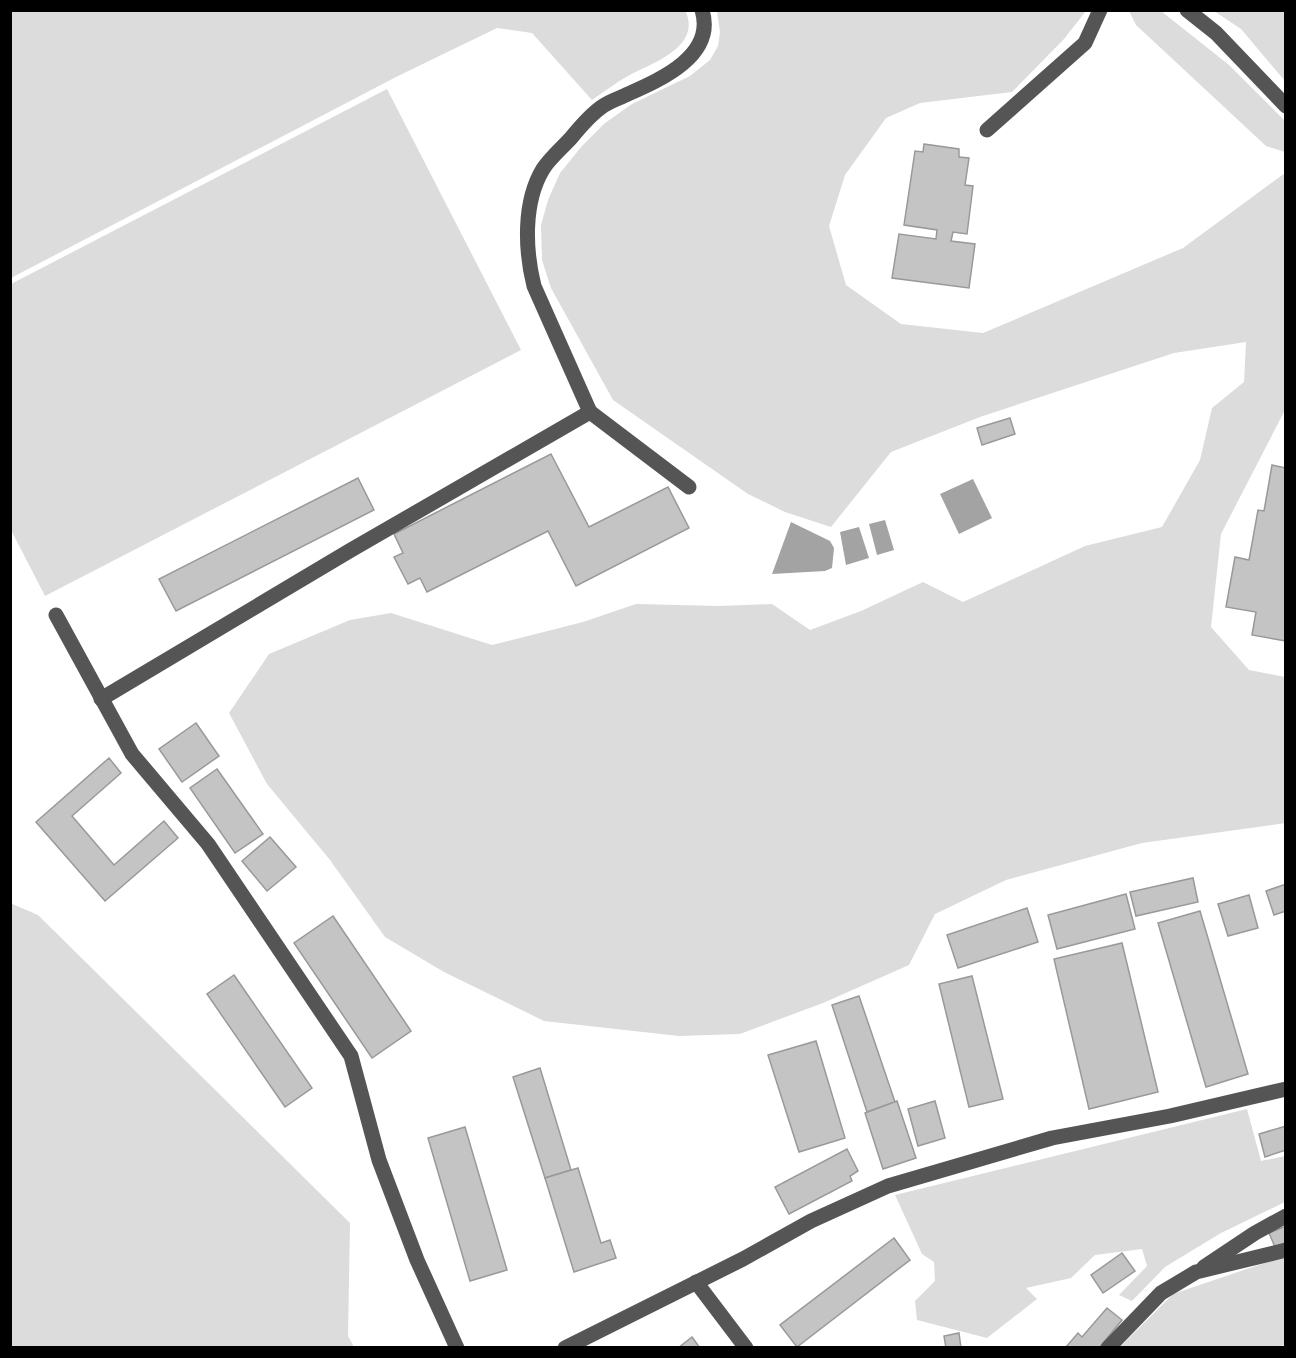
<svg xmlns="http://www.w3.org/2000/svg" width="1296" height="1358" font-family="'Source Sans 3',sans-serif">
  <rect width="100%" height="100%" fill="#fff"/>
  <g fill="#dcdcdc">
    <path d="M685,10C703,47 652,63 628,76C615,83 604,92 592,100L532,33L497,28L396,77L11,278V11Z"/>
    <polygon points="717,11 1086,11 1064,39 1012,92 920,103 886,118 845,175 829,226 846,285 901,324 983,333 1183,248 1285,173 1285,410 1221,534 1211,627 1249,670 1285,677 1286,823 1142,843 1006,880 935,914 909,965 823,1003 740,1034 679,1036 544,1021 444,972 385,937 330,860 267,784 229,713 269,654 350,620 391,613 492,645 583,622 636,604 719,606 772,604 810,630 861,611 923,582 963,602 1085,546 1162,527 1200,460 1212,408 1244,382 1246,342 1174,353 980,417 891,452 831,527 785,512 748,494 613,400 551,288 542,260 541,225 548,200 560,173 582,146 605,123 632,104 690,76 710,60 718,46 720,32"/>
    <polygon points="1129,11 1161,11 1229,65 1285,121 1285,152 1266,146 1136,25"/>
    <polygon points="1214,11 1285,11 1285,81 1241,29"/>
    <polygon points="387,89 521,350 45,596 11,530 11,284"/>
    <polygon points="10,903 38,915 350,1223 348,1336 354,1347 11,1347"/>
    <polygon points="1247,1109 1261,1161 1285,1156 1285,1202 1221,1233 1165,1267 1132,1301 1119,1295 1147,1266 1142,1249 1095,1255 1071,1278 1026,1288 1037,1299 987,1338 917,1320 915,1301 935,1281 934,1262 922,1254 895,1195"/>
    <polygon points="1285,1256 1285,1345 1276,1348 1119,1348 1173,1294"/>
  </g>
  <g fill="#a3a3a3">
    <polygon points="973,479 992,518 959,534 940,494"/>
    <polygon points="885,520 894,550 877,555 869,524"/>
    <polygon points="791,522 830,541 834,548 832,568 825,571 772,574"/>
    <polygon points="859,527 869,558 846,565 840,532"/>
  </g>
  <g fill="#c4c4c4" stroke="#999" stroke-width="1.5">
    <polygon points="924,144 959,149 959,157 969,158 965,185 973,186 967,234 953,232 951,241 975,244 969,288 892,278 899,234 936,239 937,230 904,225 915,151 923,152"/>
    <polygon points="1010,418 1015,434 982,445 977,428"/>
    <polygon points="551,454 589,527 668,487 689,528 576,586 548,531 427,592 420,578 408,584 394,557 403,553 394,534"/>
    <polygon points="1272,465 1286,468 1286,641 1252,635 1256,612 1226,607 1235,557 1249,560 1258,510 1264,511"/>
    <polygon points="358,478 374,510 176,611 159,579"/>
    <polygon points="196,723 219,756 182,782 159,749"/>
    <polygon points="109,758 121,773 72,816 114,865 164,821 178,838 105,901 36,822"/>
    <polygon points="217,769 263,834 235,853 190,788"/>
    <polygon points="270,837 296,867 267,891 242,861"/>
    <polygon points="1193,878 1198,902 1136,916 1130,892"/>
    <polygon points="1286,884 1286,911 1274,915 1266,891"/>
    <polygon points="1126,894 1135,929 1057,949 1048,915"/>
    <polygon points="1249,895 1258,928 1228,936 1218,904"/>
    <polygon points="1027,908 1038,942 958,968 947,935"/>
    <polygon points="1200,911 1248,1074 1206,1087 1158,923"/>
    <polygon points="333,916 411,1031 372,1058 294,943"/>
    <polygon points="1122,943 1158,1092 1089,1109 1054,959"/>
    <polygon points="234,975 312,1088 285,1107 207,994"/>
    <polygon points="972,976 1003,1099 969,1107 939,984"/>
    <polygon points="859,996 895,1102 867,1112 832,1005"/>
    <polygon points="816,1041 845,1138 799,1152 768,1055"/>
    <polygon points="540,1068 571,1170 545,1178 513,1077"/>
    <polygon points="897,1101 916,1158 883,1169 865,1113"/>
    <polygon points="935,1101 945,1138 918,1146 908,1109"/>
    <polygon points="1286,1126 1286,1150 1265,1157 1259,1134"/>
    <polygon points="465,1127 507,1270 470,1281 428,1138"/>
    <polygon points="847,1149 858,1171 850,1176 852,1181 789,1214 775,1187"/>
    <polygon points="578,1168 601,1243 610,1240 616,1258 574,1272 545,1178"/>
    <polygon points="1286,1226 1286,1243 1275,1247 1269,1233"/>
    <polygon points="894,1238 910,1260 797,1347 780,1325"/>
    <polygon points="1122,1253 1135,1271 1103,1293 1091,1275"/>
    <polygon points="1107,1308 1122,1320 1099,1348 1066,1347 1078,1333 1082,1337"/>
    <polygon points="959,1333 961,1348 946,1348 944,1336"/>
    <polygon points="692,1337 700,1348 678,1348"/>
  </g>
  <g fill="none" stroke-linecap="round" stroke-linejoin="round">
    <g stroke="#555" stroke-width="15">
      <polyline points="1187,10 1216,33 1286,106"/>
      <polyline points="987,130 1085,43 1100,10"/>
      <polyline points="590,412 689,487"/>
      <polyline points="56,615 132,754 208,844 351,1056 379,1160 417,1260 457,1348"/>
      <path d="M101,699L351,550L590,412L534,286C525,250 523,202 543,169C550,158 562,148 571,138C580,127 591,114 603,106C610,101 620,98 628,94C662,79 716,55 702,10"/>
      <polyline points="1204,1267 1255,1233 1286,1216"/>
      <polyline points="696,1282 746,1348"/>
      <polyline points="565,1348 743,1259 811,1221 888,1186 1052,1138 1170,1116 1286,1089"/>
      <polyline points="1108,1348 1161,1293 1196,1272 1286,1250"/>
    </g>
  </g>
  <rect width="1296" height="1358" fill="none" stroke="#000000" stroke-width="24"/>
</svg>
